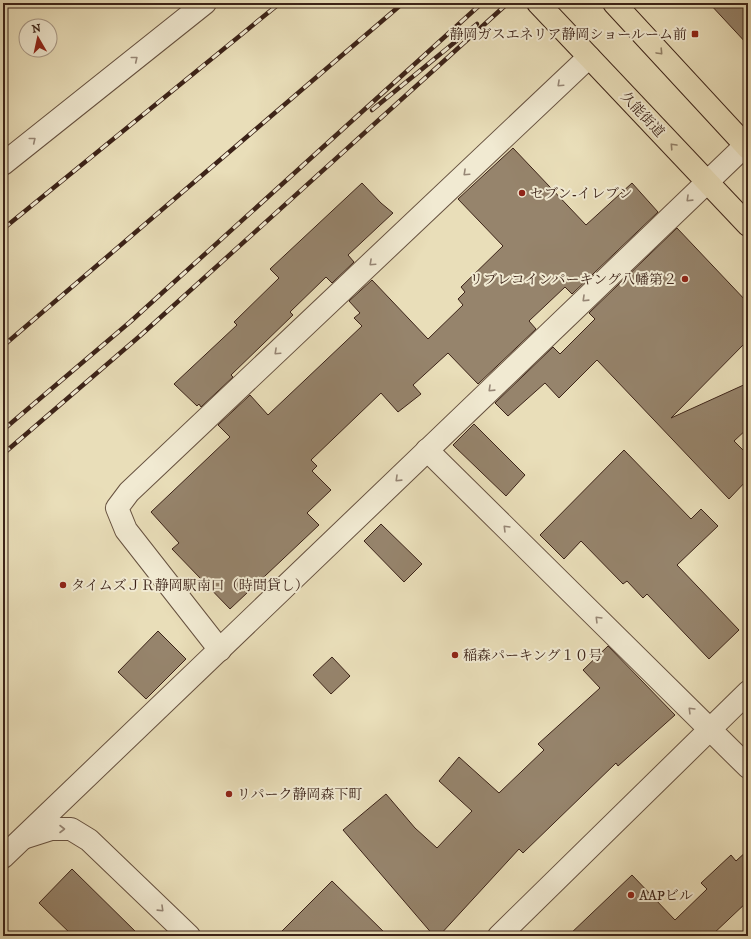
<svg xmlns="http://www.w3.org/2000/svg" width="751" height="939" font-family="'IM FELL DW Pica','Noto Serif JP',serif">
  <rect width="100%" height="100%" fill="#e9deb9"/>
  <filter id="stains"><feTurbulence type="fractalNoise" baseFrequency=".005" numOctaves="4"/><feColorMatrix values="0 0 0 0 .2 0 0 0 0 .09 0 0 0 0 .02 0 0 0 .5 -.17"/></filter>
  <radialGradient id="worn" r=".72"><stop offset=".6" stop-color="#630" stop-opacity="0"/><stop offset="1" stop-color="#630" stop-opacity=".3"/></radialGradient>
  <g fill="#96846c" stroke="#3c2318">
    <polygon points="709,3 748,3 748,45"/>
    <polygon points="513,148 586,225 632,183 658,212 572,294 565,287 529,321 536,329 478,384 448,353 413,385 421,394 398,412 381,393 311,460 317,466 312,471 331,490 307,513 319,525 230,609 172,549 179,543 151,512 230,437 218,425 250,395 268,415 362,326 354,318 360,313 349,301 372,280 428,339 463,305 458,299 465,292 461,287 503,246 458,199"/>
    <polygon points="362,183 381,203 393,213 348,255 354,262 332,283 326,277 290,312 293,315 231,375 233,377 201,407 199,404 197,406 174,384 237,325 234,322 279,278 270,269"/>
    <polygon points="677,228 748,303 748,340 671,418 748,383 748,428 734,441 748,455 748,479 729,499 597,360 559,398 545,383 508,416 495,403 553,347 560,354 595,319 589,313"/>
    <polygon points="474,424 525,475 506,496 453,445"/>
    <polygon points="624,450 691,519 701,509 718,526 677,565 739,630 709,659 647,594 643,598 627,581 623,584 581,541 564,559 540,535"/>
    <polygon points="381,524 422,564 404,582 364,541"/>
    <polygon points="158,631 186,659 146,699 118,672"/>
    <polygon points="608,646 675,715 618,766 616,763 523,853 519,849 439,936 434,936 343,830 386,794 415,828 437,848 472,811 439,781 459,757 499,793 544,750 538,744 600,688 583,670"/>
    <polygon points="332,657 350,676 331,694 313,675"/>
    <polygon points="748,850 748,901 711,936 568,936 632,875 675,920 707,889 701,883 731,855 736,861"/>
    <polygon points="72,869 140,936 73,936 39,903"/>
    <polygon points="332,881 388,936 277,936"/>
  </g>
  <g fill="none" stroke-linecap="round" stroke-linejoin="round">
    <defs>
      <g id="minor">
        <polyline points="3,164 205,3"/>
        <polyline points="427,450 748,767"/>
        <polyline points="220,650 126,530 117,508 129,492 589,57"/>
        <polyline points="26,837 51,829 71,829 89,840 189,936"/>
        <polyline points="3,857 748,143"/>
        <polyline points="499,936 748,692"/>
      </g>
      <g id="major">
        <polyline points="538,3 748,225"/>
        <polyline points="614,3 748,148"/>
      </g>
    </defs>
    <use href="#minor" stroke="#675240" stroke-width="24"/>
    <use href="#major" stroke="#3c2318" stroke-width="24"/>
    <use href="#minor" stroke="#f1ead2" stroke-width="22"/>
    <use href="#major" stroke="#e9deb9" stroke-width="22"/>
    <defs>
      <g id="rail">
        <polyline points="372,110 477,24"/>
        <polyline points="3,229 280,3"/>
        <polyline points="3,346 403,3"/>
        <polyline points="3,430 130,322 482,3"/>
        <polyline points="3,454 141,335 508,3"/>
      </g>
    </defs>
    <use href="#rail" stroke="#3c2318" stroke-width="4.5"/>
    <use href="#rail" stroke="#f1ead2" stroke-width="3" stroke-dasharray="9" stroke-linecap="butt"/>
  </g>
  <defs><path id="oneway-chevron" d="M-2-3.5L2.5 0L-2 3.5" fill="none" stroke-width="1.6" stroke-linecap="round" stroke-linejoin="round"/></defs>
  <g stroke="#928068">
    <use href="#oneway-chevron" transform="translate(660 52) rotate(47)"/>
    <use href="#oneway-chevron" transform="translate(673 146) rotate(-133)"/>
  </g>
  <g stroke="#968675">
    <use href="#oneway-chevron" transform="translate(135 59) rotate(-39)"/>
    <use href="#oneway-chevron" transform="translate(560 84) rotate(137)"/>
    <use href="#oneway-chevron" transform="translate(33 140) rotate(-39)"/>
    <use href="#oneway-chevron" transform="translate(466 173) rotate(137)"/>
    <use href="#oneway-chevron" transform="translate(689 199) rotate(136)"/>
    <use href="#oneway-chevron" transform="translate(372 263) rotate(137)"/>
    <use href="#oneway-chevron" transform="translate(585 299) rotate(136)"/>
    <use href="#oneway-chevron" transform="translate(277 352) rotate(137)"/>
    <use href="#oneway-chevron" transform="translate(491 389) rotate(136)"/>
    <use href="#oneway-chevron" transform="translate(398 479) rotate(136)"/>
    <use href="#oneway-chevron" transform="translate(506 528) rotate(-135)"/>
    <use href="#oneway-chevron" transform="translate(598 619) rotate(-135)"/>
    <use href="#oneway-chevron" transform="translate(691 710) rotate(-135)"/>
    <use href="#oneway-chevron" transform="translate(62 829)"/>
    <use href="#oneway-chevron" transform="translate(161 909) rotate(44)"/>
  </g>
  <g fill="#8f2418" stroke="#f1ead2" stroke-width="1.5">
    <rect x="691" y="30" width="8" height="8" rx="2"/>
    <circle cx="522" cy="193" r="4"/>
    <circle cx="685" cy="279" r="4"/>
    <circle cx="63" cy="585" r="4"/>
    <circle cx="455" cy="655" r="4"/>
    <circle cx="229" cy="794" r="4"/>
    <circle cx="631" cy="895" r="4"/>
  </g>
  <g text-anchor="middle" stroke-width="4" stroke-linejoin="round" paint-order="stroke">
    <g font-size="14" fill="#3c2318" stroke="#f1ead2" text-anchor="start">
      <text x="687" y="39" text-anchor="end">静岡ガスエネリア静岡ショールーム前</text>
      <text x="530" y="198">セブン-イレブン</text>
      <text x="677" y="284" text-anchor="end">リブレコインパーキング八幡第２</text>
      <text x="71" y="590">タイムズＪＲ静岡駅南口（時間貸し）</text>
      <text x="463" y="660">稲森パーキング１０号</text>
      <text x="237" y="799">リパーク静岡森下町</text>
      <text x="639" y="900">AAPビル</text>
    </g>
    <g font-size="14" fill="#3c2318" stroke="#f1ead2">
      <text transform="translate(643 114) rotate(47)" y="5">久能街道</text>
    </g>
  </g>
  <rect width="751" height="939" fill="none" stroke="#e9deb9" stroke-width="16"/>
  <rect x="4" y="4" width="743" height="931" fill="none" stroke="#3c2318" stroke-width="2"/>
  <rect x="8" y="8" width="735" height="923" fill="none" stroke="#3c2318"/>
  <g transform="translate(38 38) rotate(351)"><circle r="19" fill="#f1ead2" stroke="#a99a88"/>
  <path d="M0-3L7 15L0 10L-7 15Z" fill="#8f2418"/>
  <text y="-6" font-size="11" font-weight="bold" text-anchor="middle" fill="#3c2318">N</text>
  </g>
  <rect width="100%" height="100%" filter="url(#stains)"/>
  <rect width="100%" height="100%" fill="url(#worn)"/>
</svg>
